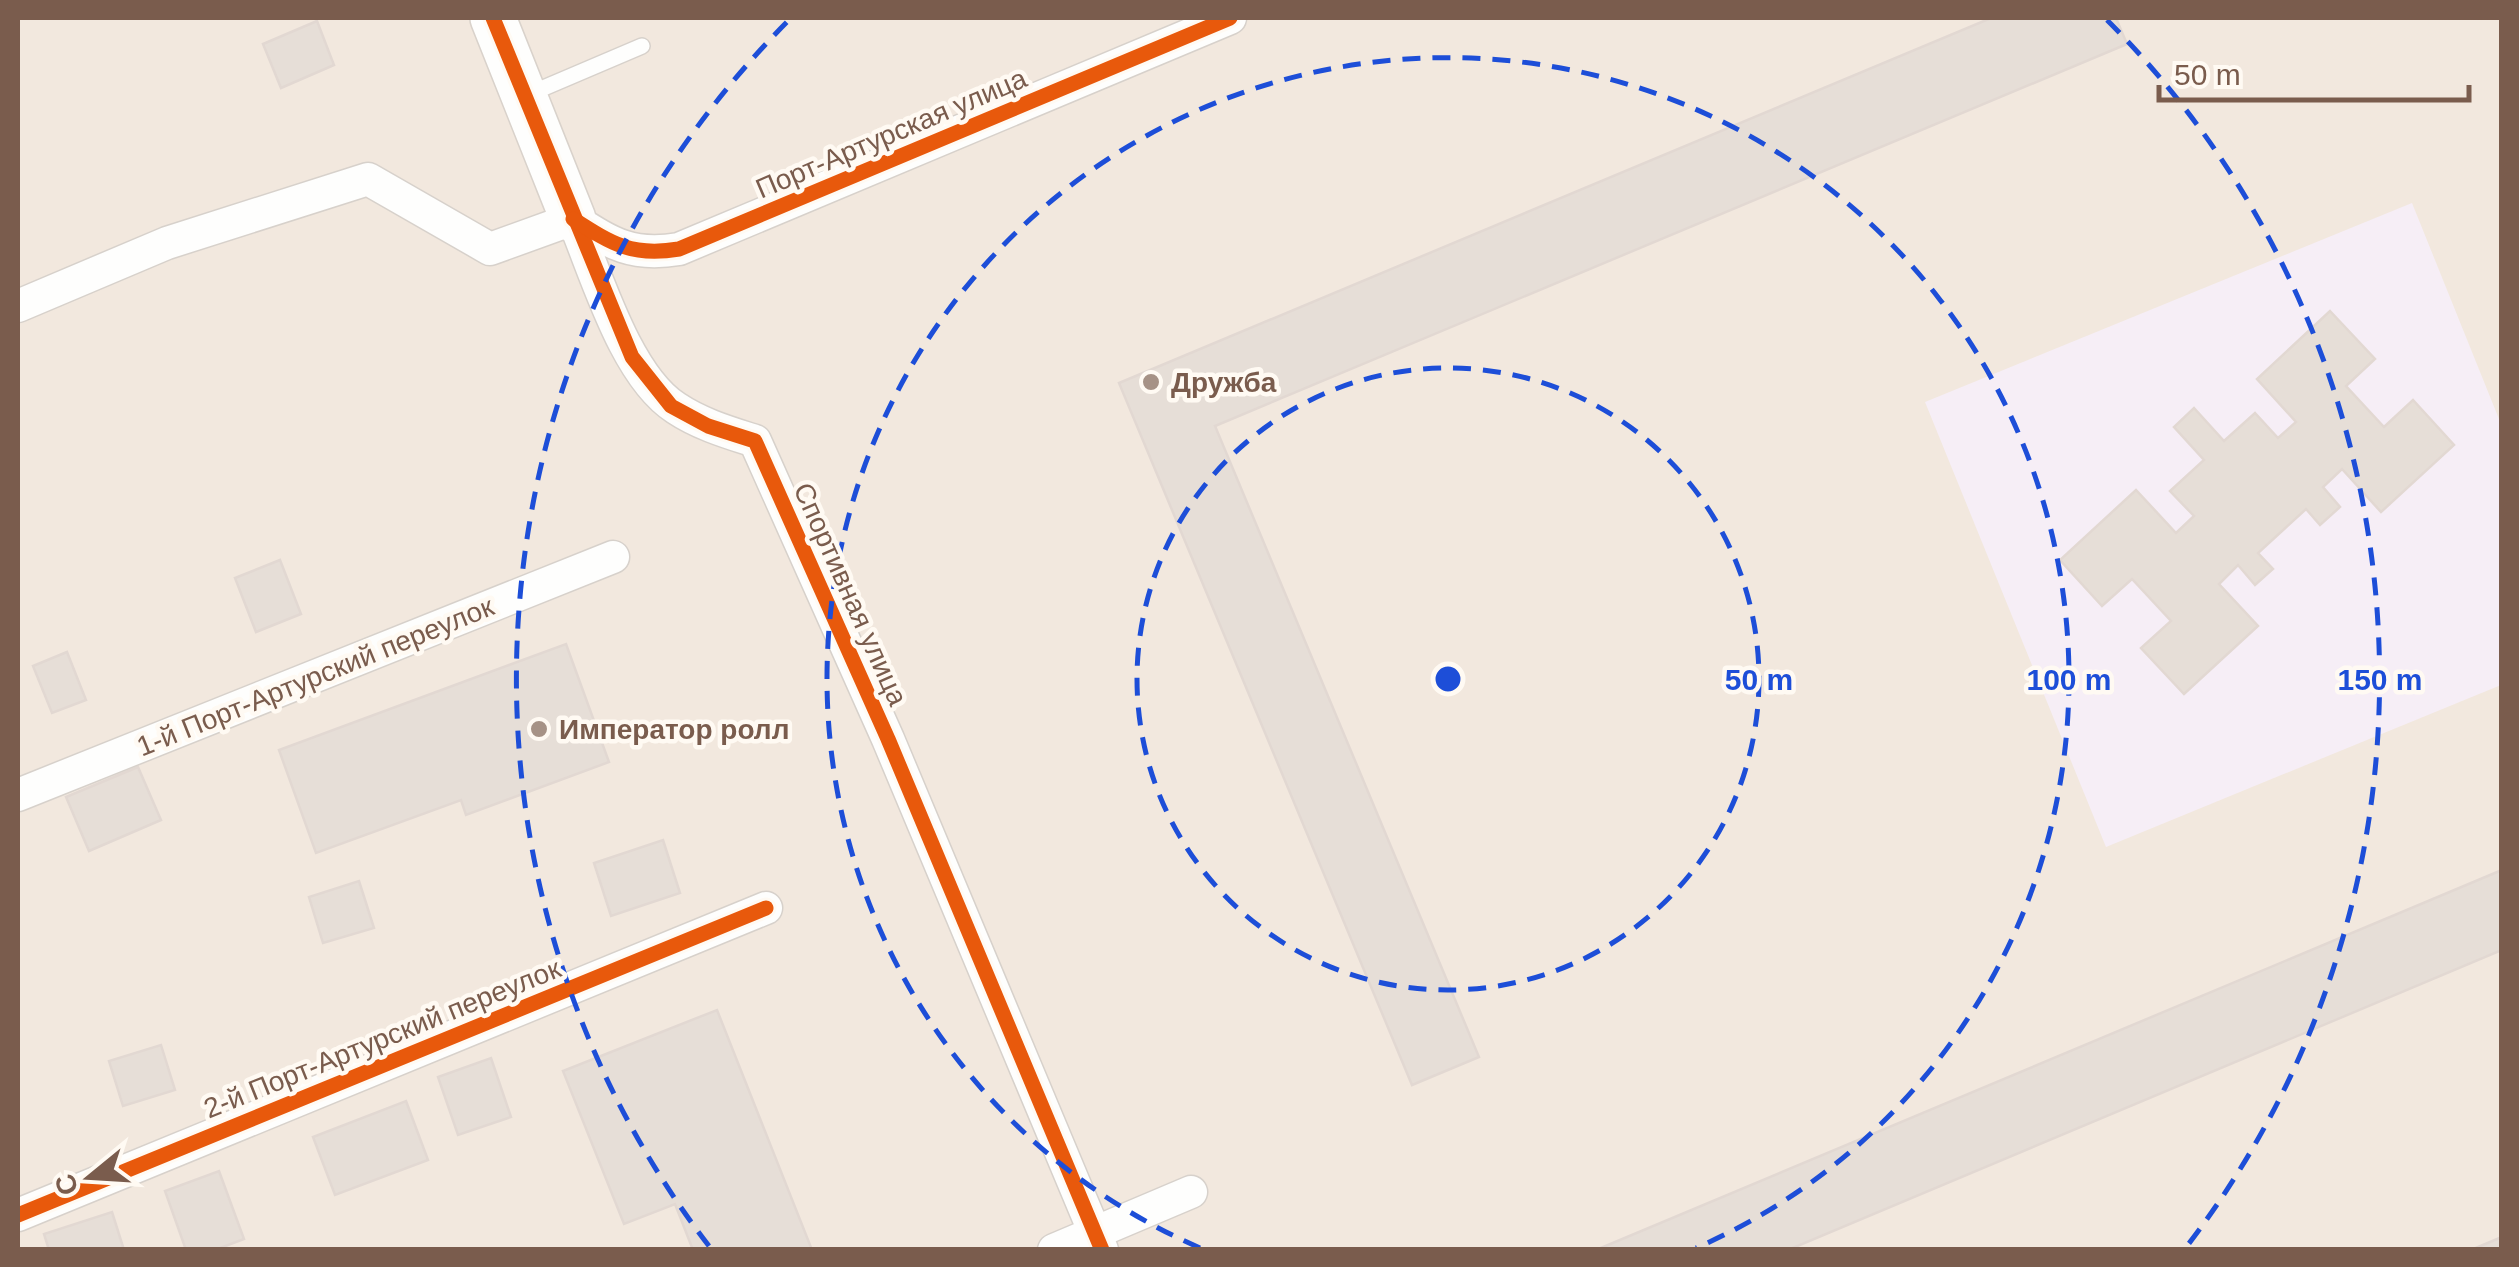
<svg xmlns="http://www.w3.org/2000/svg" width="2519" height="1267" font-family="Arial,sans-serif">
  <rect width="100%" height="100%" fill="#f9f5f0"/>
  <rect fill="#f2e8de" x="18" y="18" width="2483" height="1231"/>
  <polygon fill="#f6eef6" points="2412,203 2501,424 2501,685 2106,847 1925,402"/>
  <g fill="#e6ded7" stroke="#e2d8d2" stroke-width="2.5">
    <polygon points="1991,18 2116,18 2127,44 1215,426 1479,1057 1412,1085 1119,383"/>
    <polygon points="317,21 334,65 281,88 263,44"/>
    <polygon points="2330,311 2375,359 2346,386 2384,427 2413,400 2454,445 2381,512 2342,469 2323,487 2340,507 2320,525 2306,509 2258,553 2273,569 2255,585 2238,565 2219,584 2258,626 2184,694 2141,648 2171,621 2132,579 2102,606 2060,560 2136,490 2176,533 2194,516 2170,491 2204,460 2174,427 2194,408 2224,441 2255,413 2278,438 2296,422 2257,379"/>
    <polygon points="280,560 301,614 256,632 235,578"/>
    <polygon points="566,644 609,762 466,815 461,800 316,853 279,750"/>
    <polygon points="67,652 86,700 52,713 33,666"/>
    <polygon points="138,767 161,820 89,851 66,797"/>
    <polygon points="663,840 680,893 611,916 594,863"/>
    <polygon points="2502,870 2502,950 1788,1250 1596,1250"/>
    <polygon points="359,881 374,928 323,943 309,897"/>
    <polygon points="717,1010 812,1250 693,1250 675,1204 624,1224 563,1071"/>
    <polygon points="161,1045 175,1090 123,1106 109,1061"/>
    <polygon points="491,1058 511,1117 458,1135 438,1077"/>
    <polygon points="406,1101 428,1160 335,1195 313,1137"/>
    <polygon points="219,1171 244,1239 215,1250 186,1250 165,1191"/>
    <polygon points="112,1212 124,1250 49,1250 44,1234"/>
    <polygon points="2502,1237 2502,1250 2471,1250"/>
  </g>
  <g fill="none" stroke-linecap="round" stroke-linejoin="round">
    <defs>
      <polyline id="lane" points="527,95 642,46"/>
      <g id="street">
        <path d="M573,219C596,273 625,375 676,408C700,424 727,432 755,441L888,739L1102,1250"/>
        <path d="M573,219C612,244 632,257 679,249L1230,18"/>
        <polyline points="18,306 167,243 368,179 490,249 573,219"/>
        <polyline points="18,795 613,557"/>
        <polyline points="18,1215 766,908"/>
        <polyline points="1054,1250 1191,1192"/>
      </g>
      <polyline id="secondary" points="493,18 573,219"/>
    </defs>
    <use href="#lane" stroke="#d7d1cb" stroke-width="18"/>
    <use href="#street" stroke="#d7d1cb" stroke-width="35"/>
    <use href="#secondary" stroke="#d9d2cb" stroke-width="48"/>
    <use href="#lane" stroke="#fefefd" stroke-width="15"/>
    <use href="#street" stroke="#fefefd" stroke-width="32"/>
    <use href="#secondary" stroke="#fefefd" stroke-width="45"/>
    <defs>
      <g id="cycleway">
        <polyline points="493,18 632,357 671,406 708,426 755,441 888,739 1102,1250"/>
        <path d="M573,219C612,244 632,257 679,249L1230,18"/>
        <polyline points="18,1215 766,908"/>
      </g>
    </defs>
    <use href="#cycleway" stroke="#fffaf3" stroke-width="21"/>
    <use href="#cycleway" stroke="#e8590c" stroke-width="15"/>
  </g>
  <g fill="none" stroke="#1d4ed8" stroke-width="5" stroke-dasharray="18 12">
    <circle cx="1448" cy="679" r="311"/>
    <path d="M1200 1248A621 621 0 1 1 1696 1248"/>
    <path d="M709 1246A932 932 0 0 1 789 20M2107 20A932 932 0 0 1 2187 1246"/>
  </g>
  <g fill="#a69286" stroke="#fffaf3" stroke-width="4">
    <circle cx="1151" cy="382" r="10"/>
    <circle cx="539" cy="729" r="10"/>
  </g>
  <g text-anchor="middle" stroke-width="9" stroke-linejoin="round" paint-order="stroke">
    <g font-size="28" fill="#7a5c4d" stroke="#fffaf3">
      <text transform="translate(891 133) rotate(-23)" y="10">Порт-Артурская улица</text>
      <text transform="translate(851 594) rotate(66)" y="10">Спортивная улица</text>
      <text transform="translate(315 676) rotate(-22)" y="10">1-й Порт-Артурский переулок</text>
      <text transform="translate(382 1038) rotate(-22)" y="10">2-й Порт-Артурский переулок</text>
    </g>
    <g font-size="28" font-weight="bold" fill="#7a5c4d" stroke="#fffaf3" text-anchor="start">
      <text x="1171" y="392">Дружба</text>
      <text x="559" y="739">Император ролл</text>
    </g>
  </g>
  <circle cx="1448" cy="679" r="15" fill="#1d4ed8" stroke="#fffaf3" stroke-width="5"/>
  <g font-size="30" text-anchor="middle" font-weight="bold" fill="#1d4ed8" stroke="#fffaf3" stroke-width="9" stroke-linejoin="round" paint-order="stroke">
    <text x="1759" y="690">50 m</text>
    <text x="2069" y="690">100 m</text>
    <text x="2380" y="690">150 m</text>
  </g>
  <rect width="2519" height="1267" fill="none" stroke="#7a5c4d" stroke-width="40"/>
  <g transform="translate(90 1177) rotate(252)" stroke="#fffaf3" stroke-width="8" paint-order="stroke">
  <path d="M0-8L18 38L0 25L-18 38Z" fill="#7a5c4d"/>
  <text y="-15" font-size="28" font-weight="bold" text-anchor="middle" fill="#7a5c4d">С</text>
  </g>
  <path d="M2159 85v15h310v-15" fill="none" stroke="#7a5c4d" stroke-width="5"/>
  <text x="2174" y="85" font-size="30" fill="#7a5c4d" stroke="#fffaf3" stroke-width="8" paint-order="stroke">50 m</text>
</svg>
